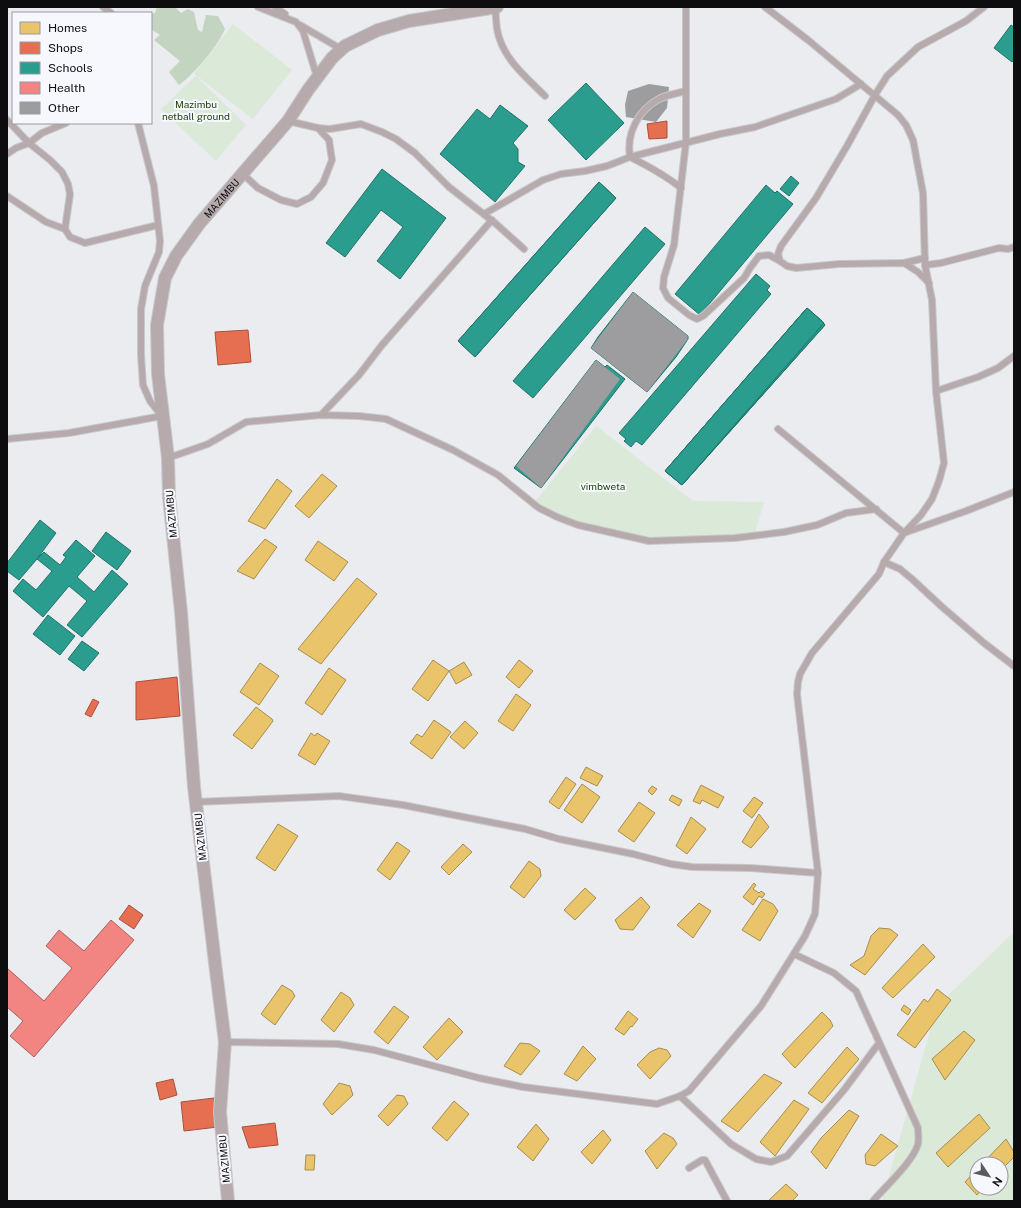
<svg xmlns="http://www.w3.org/2000/svg" width="1021" height="1208" font-family="'Public Sans',sans-serif">
  <rect width="100%" height="100%" fill="#ebecf0"/>
  <g fill="#dbe9d8" fill-rule="evenodd">
    <polygon points="233,24 292,70 253,119 194,74"/>
    <polygon points="196,76 246,125 216,161 161,109"/>
    <polygon points="596,426 693,501 764,502 754,536 644,540 585,527 530,508"/>
    <path d="M1014,932V1201H882L937,1006ZM977,1164H1001V1188H977Z"/>
  </g>
  <path fill="#c3d4c0" d="M157,7H175L181,13L188,9L194,12L198,30L202,32L206,15L218,16L225,29C218,46 194,74 179,85L169,72L180,61L154,40L160,35L152,30L151,26V14L155,13Z"/>
  <g fill="#e9c46a" stroke="#a78d4f">
    <polygon points="322,474 337,486 309,518 295,506"/>
    <polygon points="277,479 292,491 265,529 248,521"/>
    <polygon points="265,539 277,547 254,579 237,571"/>
    <polygon points="318,541 348,562 334,581 305,560"/>
    <polygon points="357,578 377,594 321,664 298,649"/>
    <polygon points="433,660 449,671 428,701 412,689"/>
    <polygon points="519,660 533,671 519,688 506,677"/>
    <polygon points="464,662 472,675 456,684 449,671"/>
    <polygon points="260,663 279,676 259,705 240,692"/>
    <polygon points="329,668 346,680 322,715 305,703"/>
    <polygon points="516,694 531,705 513,731 498,721"/>
    <polygon points="256,707 272,719 273,721 252,749 233,735"/>
    <polygon points="434,720 451,732 432,759 410,743 417,734 422,737"/>
    <polygon points="465,721 478,733 464,749 450,737"/>
    <polygon points="311,733 315,736 317,733 330,741 315,765 298,755"/>
    <polygon points="586,767 603,776 597,786 580,778"/>
    <polygon points="566,777 576,784 559,809 549,802"/>
    <polygon points="582,784 600,797 582,823 564,810"/>
    <polygon points="701,785 724,797 718,808 702,800 700,804 693,801"/>
    <polygon points="652,786 657,789 652,795 648,791"/>
    <polygon points="672,795 682,800 679,806 669,800"/>
    <polygon points="754,797 763,803 752,818 743,811"/>
    <polygon points="639,802 655,813 634,842 618,831"/>
    <polygon points="759,814 769,827 751,848 742,842"/>
    <polygon points="691,817 706,829 687,854 676,846"/>
    <polygon points="278,824 298,836 275,871 256,858"/>
    <polygon points="397,842 410,851 390,880 377,870"/>
    <polygon points="463,844 472,852 449,875 441,867"/>
    <polygon points="529,861 540,869 541,876 524,898 510,887"/>
    <polygon points="754,883 756,885 753,889 759,893 761,891 765,894 762,898 759,896 753,905 743,897"/>
    <polygon points="585,888 596,898 575,920 564,910"/>
    <polygon points="641,897 650,907 633,930 620,929 615,920"/>
    <polygon points="763,899 773,904 778,911 760,941 742,930"/>
    <polygon points="699,903 711,911 693,938 677,925"/>
    <polygon points="879,928 890,929 898,935 865,975 850,965 864,956 871,936"/>
    <polygon points="923,944 935,957 893,998 882,988"/>
    <polygon points="282,985 292,991 295,996 275,1025 261,1014"/>
    <polygon points="937,989 951,1000 915,1048 897,1035 924,999 928,1002"/>
    <polygon points="341,992 350,998 354,1005 334,1032 321,1020"/>
    <polygon points="904,1005 911,1010 908,1015 901,1010"/>
    <polygon points="394,1006 409,1017 388,1044 374,1032"/>
    <polygon points="628,1011 638,1019 632,1027 631,1026 624,1035 615,1029"/>
    <polygon points="822,1012 830,1020 833,1026 795,1068 782,1054"/>
    <polygon points="449,1018 463,1032 437,1060 423,1047"/>
    <polygon points="964,1031 975,1040 945,1080 932,1059"/>
    <polygon points="520,1043 530,1044 540,1051 521,1075 504,1066"/>
    <polygon points="583,1046 596,1059 577,1081 564,1074"/>
    <polygon points="847,1047 859,1059 822,1103 808,1093"/>
    <polygon points="659,1048 667,1050 671,1056 650,1079 637,1065 650,1052"/>
    <polygon points="764,1074 782,1083 738,1132 721,1121"/>
    <polygon points="339,1083 350,1086 353,1095 332,1115 323,1104"/>
    <polygon points="397,1095 404,1096 408,1104 388,1126 378,1116"/>
    <polygon points="794,1100 809,1109 775,1156 760,1142"/>
    <polygon points="454,1101 469,1114 447,1141 432,1128"/>
    <polygon points="849,1110 859,1116 826,1169 811,1152 821,1138"/>
    <polygon points="979,1114 990,1128 948,1167 936,1153"/>
    <polygon points="536,1124 549,1139 533,1161 517,1147"/>
    <polygon points="603,1130 611,1140 592,1164 581,1152"/>
    <polygon points="664,1133 673,1138 677,1144 657,1169 645,1151"/>
    <polygon points="881,1134 898,1146 875,1166 866,1164 865,1155"/>
    <polygon points="1006,1139 1014,1152 1014,1157 1001,1170 1001,1164 982,1164"/>
    <polygon points="306,1155 315,1155 314,1170 305,1170"/>
    <polygon points="977,1169 977,1188 983,1188 977,1195 965,1182"/>
    <polygon points="786,1184 798,1195 792,1201 768,1201"/>
  </g>
  <g fill="#e76f51" stroke="#a6523e">
    <polygon points="667,121 667,138 649,139 647,124"/>
    <polygon points="248,330 251,362 218,365 215,332"/>
    <polygon points="177,677 180,716 136,720 136,682"/>
    <polygon points="93,699 99,702 91,717 85,714"/>
    <polygon points="129,905 143,915 134,929 119,919"/>
    <polygon points="173,1079 177,1095 160,1100 156,1083"/>
    <polygon points="214,1098 218,1127 184,1131 181,1102"/>
    <polygon points="275,1123 278,1145 249,1148 242,1127"/>
  </g>
  <g fill="#2a9d8f" stroke="#217269">
    <polygon points="1011,25 1014,27 1014,60 1012,62 994,48"/>
    <polygon points="586,83 624,123 586,160 548,120"/>
    <polygon points="500,105 528,126 513,143 518,149 518,162 525,166 495,202 440,154 477,109 490,119"/>
    <polygon points="382,169 446,218 400,279 377,261 403,227 381,210 345,257 326,243"/>
    <polygon points="791,176 799,183 789,196 780,189"/>
    <polygon points="599,182 616,198 475,357 458,341"/>
    <polygon points="599,182 616,198 475,357 458,341"/>
    <polygon points="766,185 775,193 777,191 793,204 700,315 675,294"/>
    <polygon points="645,227 665,244 533,398 513,381"/>
    <polygon points="756,274 770,286 767,290 771,294 642,445 636,441 631,447 624,441 626,439 619,433"/>
    <polygon points="633,292 688,336 688,339 676,357 647,392 591,348 598,337"/>
    <polygon points="807,308 821,320 825,325 682,485 665,471"/>
    <polygon points="807,308 825,325 682,485 665,471"/>
    <polygon points="807,308 824,323 682,485 665,471"/>
    <polygon points="596,360 605,367 607,365 625,379 541,488 514,468"/>
    <polygon points="40,520 56,533 37,559 19,580 7,571 7,563"/>
    <polygon points="106,532 131,551 117,570 92,551"/>
    <polygon points="76,540 95,556 77,577 94,592 112,570 128,584 82,637 67,625 87,601 69,586 43,617 13,591 23,579 36,590 52,571 37,559 44,552 60,565 66,557 63,555"/>
    <polygon points="48,615 75,636 60,655 33,634"/>
    <polygon points="82,641 99,653 84,671 68,659"/>
  </g>
  <polygon fill="#f28482" stroke="#ad6060" points="111,920 134,940 34,1057 10,1036 23,1021 7,1007 7,968 44,1001 72,968 46,946 59,930 84,951"/>
  <g fill="#9d9da0">
    <polygon points="649,84 669,87 667,108 656,122 626,117 625,105 628,91"/>
    <polygon points="633,292 688,336 687,338 688,339 647,392 591,348"/>
    <polygon points="596,360 620,379 541,488 516,466"/>
  </g>
  <g fill="none" stroke-linecap="round" stroke-linejoin="round">
    <defs>
      <g id="service">
        <polyline points="103,7 111,13"/>
        <polyline points="258,7 296,22 303,31 317,77"/>
        <polyline points="275,7 285,14"/>
        <path d="M495,7C496,14 496,22 497,29C502,58 525,76 545,96"/>
        <polyline points="686,7 686,142 674,245 664,277 663,288 668,298 689,315 697,319 703,316 744,278 750,268 759,256 769,255 780,261"/>
        <polyline points="300,25 341,49"/>
        <polyline points="7,120 29,143 50,160 62,172 68,184 70,194 65,229 70,237 85,243 158,225"/>
        <polyline points="288,121 318,128 330,129 361,124 382,132 396,139 415,153 449,187 495,223 524,249"/>
        <polyline points="138,123 154,186 160,241 159,252 145,286 141,309 141,355 143,385 150,401 161,415"/>
        <polyline points="7,154 16,148 29,143 42,133 66,123"/>
        <polyline points="243,174 258,188 281,200 297,204 311,197 323,183 332,160 329,140 318,128"/>
        <path d="M681,188C665,175 648,166 630,157C626,134 638,110 659,99C667,95 678,93 686,91"/>
        <polyline points="7,196 46,222 65,229"/>
        <polyline points="484,214 543,180 561,174 585,171 607,166 630,157 720,134 755,127 836,99 861,84"/>
        <polyline points="904,263 925,258"/>
        <polyline points="925,265 941,263 999,248 1008,249 1014,247"/>
        <polyline points="929,283 918,272 904,263 839,264 796,268 787,266 780,261 778,254 781,246 816,198 847,146 875,95 887,76 918,47 966,21 984,7"/>
        <polyline points="936,391 978,377 998,368 1014,356"/>
        <polyline points="321,415 359,375 382,345 492,220"/>
        <polyline points="778,429 904,533 966,511 1014,492"/>
        <polyline points="7,439 69,433 162,416"/>
        <polyline points="168,458 208,444 246,422 321,415 359,416 386,419 453,450 498,475 539,508 557,517 578,525 649,541 735,538 784,532 817,525 846,513 876,509"/>
        <polyline points="884,562 900,569 912,579 941,606 984,643 1014,666"/>
        <polyline points="196,802 339,796 403,805 525,829 559,839 633,854 671,864 692,867 750,868 818,873"/>
        <path d="M794,954L834,973L856,991L918,1128C918,1133 919,1140 918,1144C913,1162 885,1187 873,1201"/>
        <polyline points="225,1042 338,1044 374,1050 479,1078 523,1087 633,1101 657,1104 680,1096 689,1091 761,1006 805,936 815,914 818,873 797,694 798,682 800,674 812,653 879,574 884,562 904,533 921,515 932,499 939,481 944,463 936,391 932,300 925,265 923,193 913,140 906,125 898,115 808,40 765,7"/>
        <polyline points="680,1096 731,1144 756,1159 771,1162 787,1156 844,1090 879,1043"/>
        <polyline points="689,1168 702,1160 705,1160 727,1201"/>
      </g>
      <g id="minor">
        <path id="s1" d="M228,1201L220,1112L225,1042L216,971L194,787L181,612L169,497L168,458L158,374L157,325L165,278L176,256L199,224L288,121L308,90L332,58L345,46L378,30L409,21L497,7"/>
      </g>
    </defs>
    <use href="#service" stroke="#c8c9cb" stroke-width="8"/>
    <use href="#minor" stroke="#c8c9cb" stroke-width="14"/>
    <use href="#service" stroke="#b6aaac" stroke-width="6"/>
    <use href="#minor" stroke="#b6aaac" stroke-width="12"/>
  </g>
  <g text-anchor="middle" stroke-width="4" stroke-linejoin="round" paint-order="stroke">
    <g font-size="10" fill="#1e440c" stroke="#f6f8fe">
      <text x="196" y="108">Mazimbu<tspan x="196" dy="12">netball ground</tspan></text>
      <text x="603" y="490">vimbweta</text>
    </g>
    <g font-size="10" fill="#0d0d10" stroke="#f6f8fe">
      <text dy="4" stroke="none"><textPath href="#s1" startOffset="1026">MAZIMBU</textPath></text>
      <text transform="translate(171 514) rotate(-95)" y="4">MAZIMBU</text>
      <text transform="translate(200 837) rotate(-96)" y="4">MAZIMBU</text>
      <text transform="translate(224 1159) rotate(-95)" y="4">MAZIMBU</text>
    </g>
  </g>
  <rect width="1021" height="1208" fill="none" stroke="#0d0d10" stroke-width="16"/>
  <rect x="12" y="12" width="140" height="112" fill="#f6f8fe" stroke="#999a9f"/>
  <rect x="20" y="22" width="20" height="12" fill="#e9c46a" stroke="#999a9f"/>
  <text x="48" y="32" font-size="12" fill="#0d0d10">Homes</text>
  <rect x="20" y="42" width="20" height="12" fill="#e76f51" stroke="#999a9f"/>
  <text x="48" y="52" font-size="12" fill="#0d0d10">Shops</text>
  <rect x="20" y="62" width="20" height="12" fill="#2a9d8f" stroke="#999a9f"/>
  <text x="48" y="72" font-size="12" fill="#0d0d10">Schools</text>
  <rect x="20" y="82" width="20" height="12" fill="#f28482" stroke="#999a9f"/>
  <text x="48" y="92" font-size="12" fill="#0d0d10">Health</text>
  <rect x="20" y="102" width="20" height="12" fill="#9d9da0" stroke="#999a9f"/>
  <text x="48" y="112" font-size="12" fill="#0d0d10">Other</text>
  <g transform="translate(989 1176) rotate(125)"><circle r="19" fill="#f6f8fe" stroke="#999a9f"/>
  <path d="M0-3L7 15L0 10L-7 15Z" fill="#5b5b5e"/>
  <text y="-6" font-size="11" font-weight="bold" text-anchor="middle" fill="#0d0d10">N</text>
  </g>
</svg>
